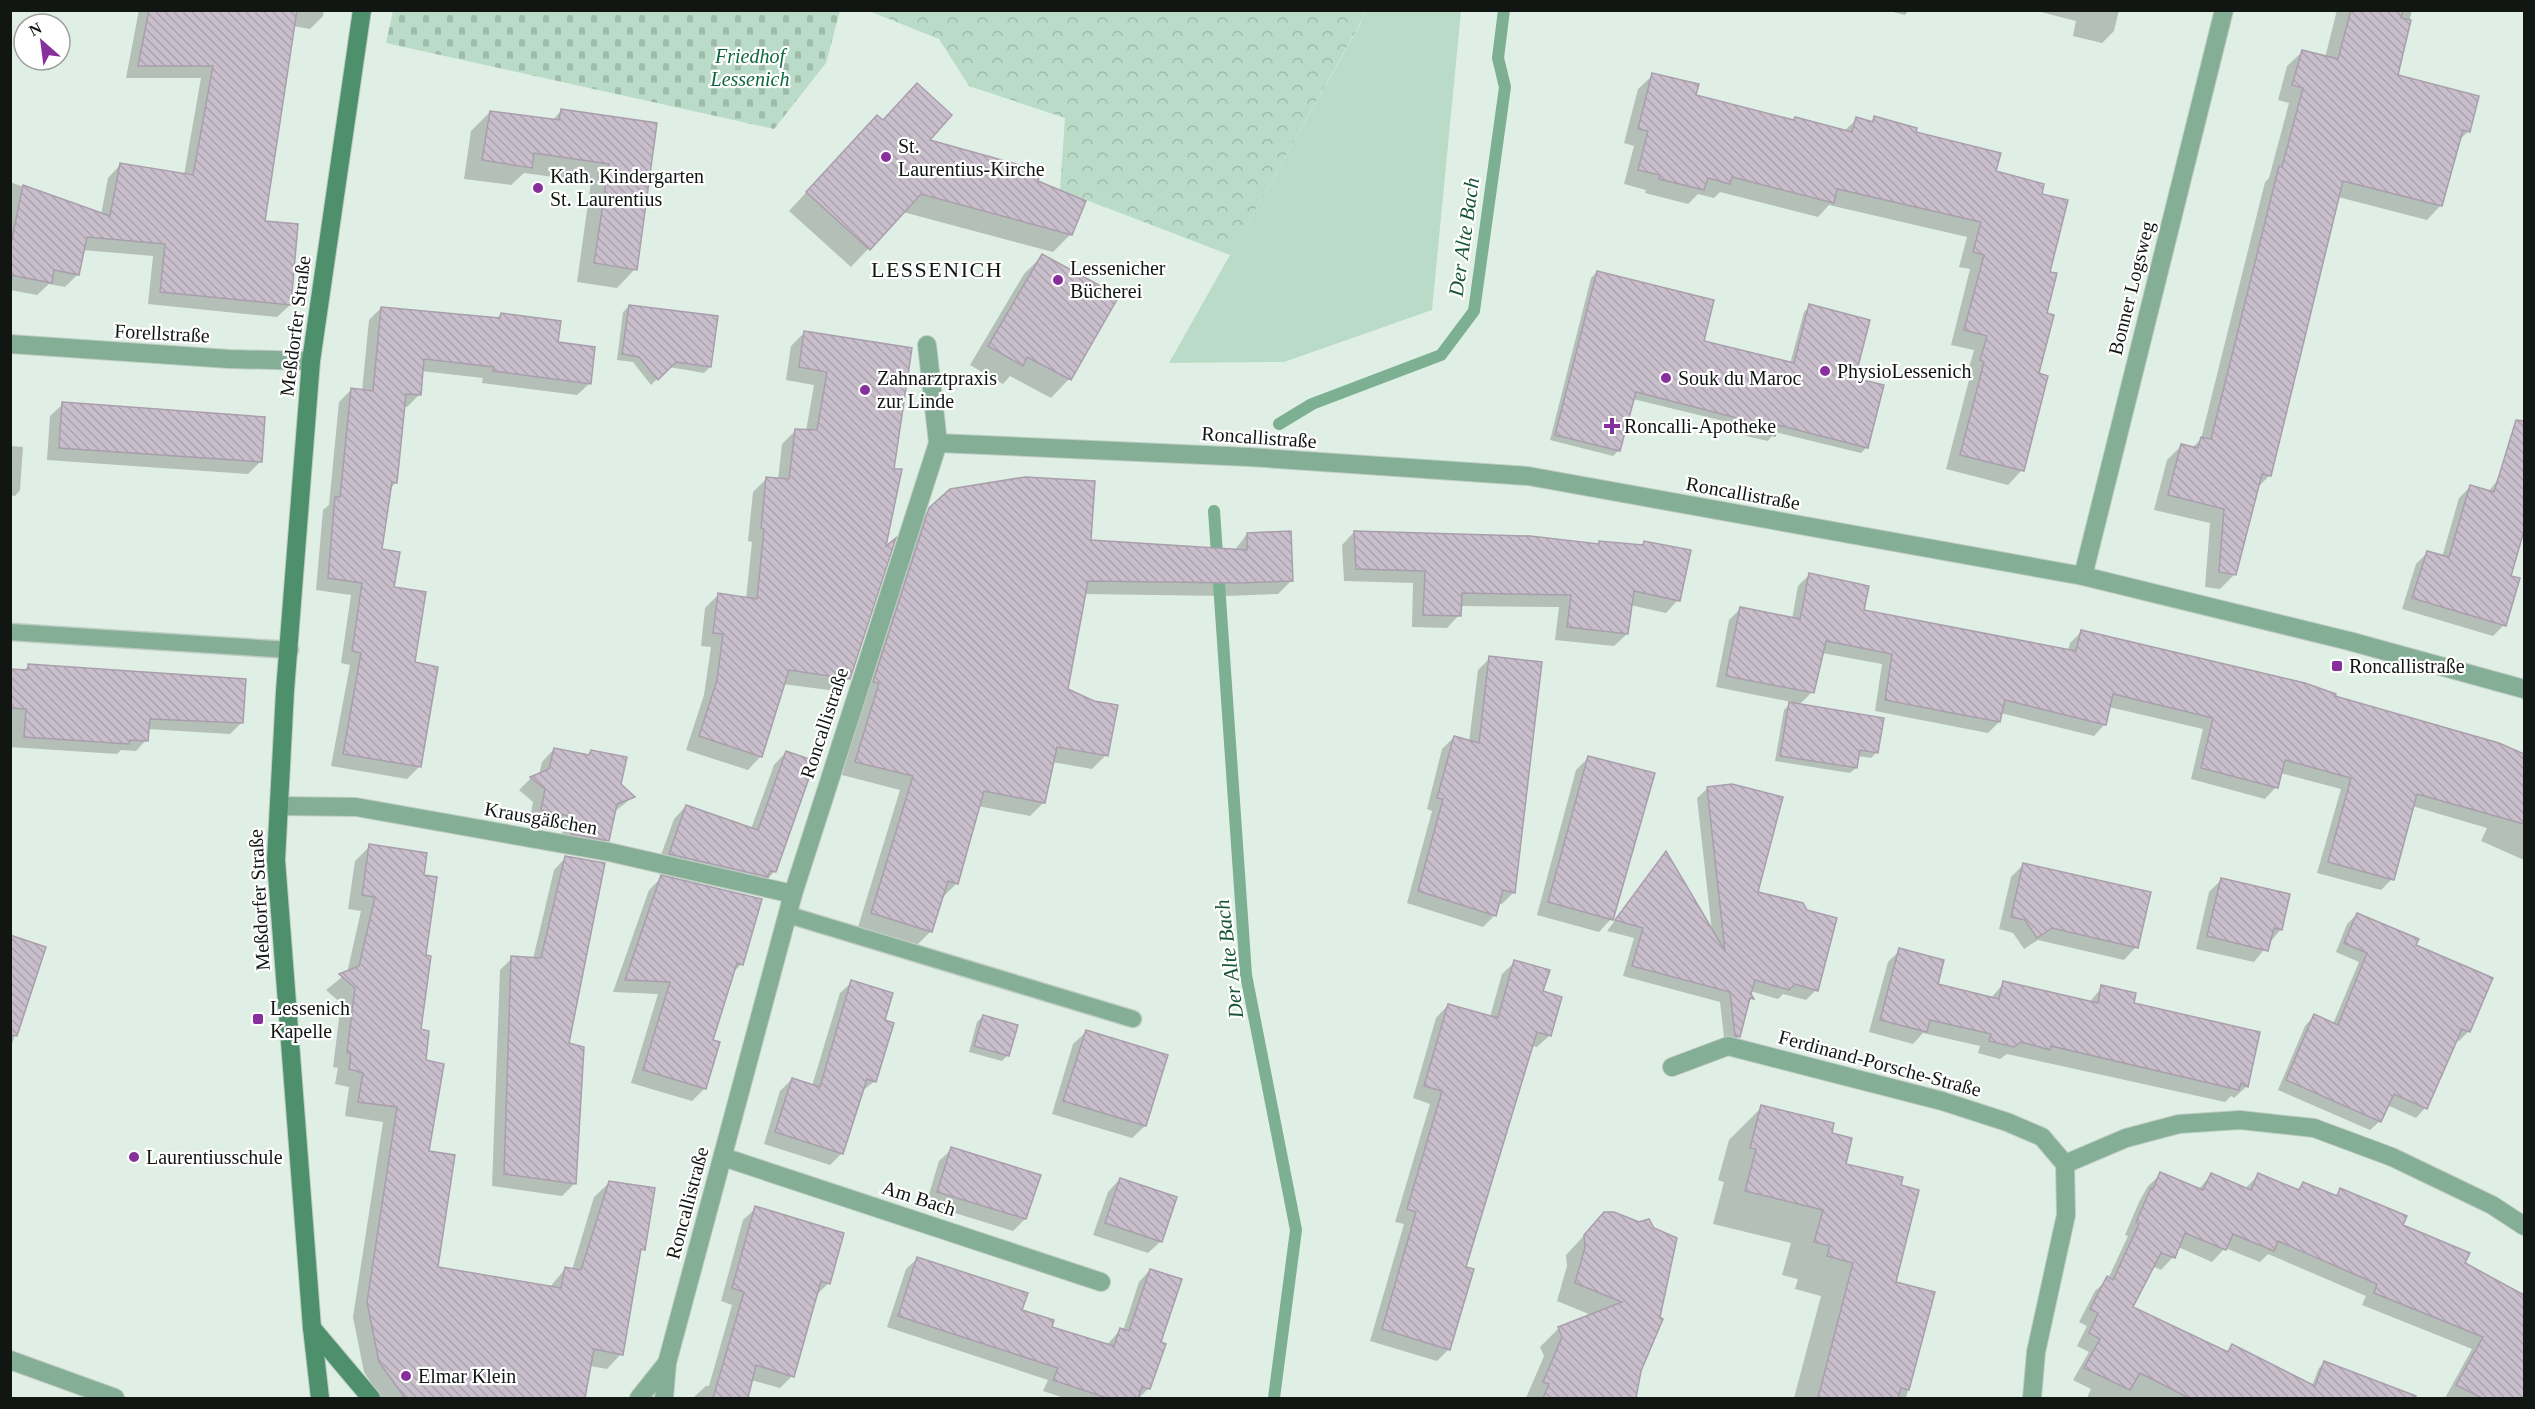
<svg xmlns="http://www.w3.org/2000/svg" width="2535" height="1409" font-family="Georgia,serif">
  <defs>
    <pattern id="cemetery-stones" width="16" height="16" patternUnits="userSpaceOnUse" patternTransform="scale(1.5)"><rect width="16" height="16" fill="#badbc7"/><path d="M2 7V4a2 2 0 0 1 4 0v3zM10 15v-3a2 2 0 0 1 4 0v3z" fill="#9fbbaa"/></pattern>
    <pattern id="park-crowns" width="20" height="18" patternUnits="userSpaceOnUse" patternTransform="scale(1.5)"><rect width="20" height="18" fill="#badbc7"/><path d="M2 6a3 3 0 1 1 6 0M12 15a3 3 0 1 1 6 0" fill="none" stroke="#9fbbaa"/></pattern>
    <pattern id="building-back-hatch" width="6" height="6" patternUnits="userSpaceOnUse" patternTransform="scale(1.5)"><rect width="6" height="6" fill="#c9bfcc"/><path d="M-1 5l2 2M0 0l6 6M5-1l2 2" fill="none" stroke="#aca3ae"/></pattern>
  </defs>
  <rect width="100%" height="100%" fill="#e0efe5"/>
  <polygon fill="#badbc7" points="1364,11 1461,11 1432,310 1284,362 1169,363 1362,21"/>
  <polygon fill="url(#cemetery-stones)" points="393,11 393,10 840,11 826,63 774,129 386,43"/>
  <polygon fill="url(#park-crowns)" points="869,11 1364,11 1362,20 1230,255 1060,190 1065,118 969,86 939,39"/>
  <g fill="#0003">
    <polygon points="139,10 324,10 323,16 310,29 293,26 263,222 290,305 277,317 148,304 153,256 82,250 78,274 65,287 49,284 37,295 10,290 10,182 101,215 108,178 120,165 184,175 201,78 126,78"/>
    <polygon points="1885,10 1909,10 1905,15"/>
    <polygon points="2119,10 2114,31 2102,43 2073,36 2076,21 2037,11"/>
    <polygon points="2337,10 2412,10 2396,76 2469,131 2458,141 2441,205 2427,220 2338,197 2270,475 2257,488 2235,574 2220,589 2205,587 2210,523 2154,510 2167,460 2182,445 2192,448 2201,439 2265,182 2269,178 2289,103 2278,100 2287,66 2302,52 2325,58"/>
    <polygon points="1653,75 1694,96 1793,121 1844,131 1857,119 1870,122 1874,118 1914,133 2040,195 2048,273 2045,314 2022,470 2008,485 1946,469 1970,376 1967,375 1974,350 1951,345 1970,269 1959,267 1967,237 1829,205 1818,217 1720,192 1714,198 1698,194 1688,204 1645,193 1646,190 1624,184 1634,146 1624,143 1638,89"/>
    <polygon points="561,111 656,124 635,269 617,288 577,282 591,182 524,173 511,185 464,179 471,131 490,112 552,121"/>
    <polygon points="859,135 927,140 1037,182 1071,234 1053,252 903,212 851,267 789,211"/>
    <polygon points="1042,256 1069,379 1051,398 1010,376 1003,384 970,365 1024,274"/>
    <polygon points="1597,272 1702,342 1790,364 1804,312 1810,306 1853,379 1867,447 1861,453 1775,432 1768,441 1737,434 1740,425 1633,399 1619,450 1613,456 1550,440 1591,278"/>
    <polygon points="629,306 710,367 704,373 669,367 651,385 633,362 617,360 623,312"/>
    <polygon points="381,308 496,319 501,314 556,344 590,383 577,395 482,383 483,378 421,371 419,395 407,407 403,407 396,482 390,489 380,551 414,664 420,766 407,779 331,766 350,665 341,663 351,595 316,590 323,510 329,505 339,402 351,390 362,391 369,320"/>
    <polygon points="804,333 911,349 849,678 836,691 783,684 761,756 748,770 686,750 704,695 711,647 701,646 705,608 718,595 746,599 752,542 748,541 753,492 766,479 778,480 782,444 796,430 806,431 814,385 786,380 791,346"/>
    <polygon points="63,404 261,461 248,474 47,460 50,416"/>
    <polygon points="10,446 23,447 20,490 15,496 10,495"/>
    <polygon points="2500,477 2524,485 2524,526 2509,577 2504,625 2493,636 2402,609 2416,564 2427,553 2442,557 2459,498 2470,487 2488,492"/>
    <polygon points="930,509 1089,542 1234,551 1247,534 1292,580 1278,594 1225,596 1084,594 1067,690 1106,755 1092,769 1052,762 1044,802 1030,816 978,806 957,883 943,897 931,931 917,945 858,927 900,790 842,775 915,524"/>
    <polygon points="1354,532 1597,545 1600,543 1641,546 1645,542 1678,600 1666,613 1630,605 1627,634 1614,646 1555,640 1559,607 1460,606 1459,615 1447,628 1412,627 1413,583 1344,581 1342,545"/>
    <polygon points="1809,575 1863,612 2068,651 2070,643 2081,632 2305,684 2333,697 2499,745 2524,756 2524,860 2481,841 2487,828 2412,806 2392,879 2381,890 2317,873 2341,789 2280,773 2276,787 2265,799 2191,779 2203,729 2109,707 2105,724 2094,736 2001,713 1999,722 1988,733 1875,711 1882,664 1822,653 1812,692 1799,705 1877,752 1871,758 1858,756 1856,768 1850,773 1775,761 1784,710 1792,702 1716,687 1729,620 1740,609 1792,619 1798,586"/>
    <polygon points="1490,658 1541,664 1513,893 1502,904 1498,903 1495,915 1483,927 1407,903 1432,811 1427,809 1442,749 1454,737 1469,742 1478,670"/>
    <polygon points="29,665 241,723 230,734 147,729 146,740 136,751 121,750 117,754 10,747 10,671 22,672"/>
    <polygon points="554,749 587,756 592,751 633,797 614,812 608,840 595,852 559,846 563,830 529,823 533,802 519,790 531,778 539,775 542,762"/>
    <polygon points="786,752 774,872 762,884 657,866 674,819 686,806 751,829 774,765"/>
    <polygon points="1589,757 1611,919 1599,932 1537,915 1576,770"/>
    <polygon points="1708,788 1756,893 1816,990 1806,1000 1783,994 1778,999 1750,991 1752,998 1747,1003 1738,1037 1728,1047 1725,1046 1720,1002 1623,976 1634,938 1607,931 1665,854 1712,932 1697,798"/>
    <polygon points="370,846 423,877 424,956 419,1031 425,1062 427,1153 436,1268 550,1287 565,1269 572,1270 594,1197 609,1183 643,1249 638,1254 621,1354 607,1369 590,1366 584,1398 381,1398 364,1372 353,1317 383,1122 345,1116 349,1087 335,1084 338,1068 333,1067 341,1003 326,990 347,973 361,911 348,909 355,861"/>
    <polygon points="566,857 567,1044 574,1184 562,1196 492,1186 500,970 512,958 533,959 554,870"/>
    <polygon points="2023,865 2136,947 2124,960 2038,940 2024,949 2013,933 1999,929 2011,877"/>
    <polygon points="662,877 742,964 732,973 711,1041 705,1088 692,1101 631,1083 658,994 613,992 649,890"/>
    <polygon points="2222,879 2281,929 2254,962 2196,949 2209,892"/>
    <polygon points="2357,914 2415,946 2491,978 2468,1032 2459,1041 2456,1040 2425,1108 2416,1118 2387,1105 2380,1121 2370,1130 2278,1090 2305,1026 2314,1016 2333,1024 2359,962 2336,952 2347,924"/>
    <polygon points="10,937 44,948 10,1050"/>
    <polygon points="1900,950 1936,985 1991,998 2004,983 2089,1003 2102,987 2132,1004 2247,1086 2234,1098 2231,1096 2225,1102 2007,1054 2000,1059 1978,1053 1980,1046 1923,1033 1913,1044 1869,1032 1888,962"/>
    <polygon points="1515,962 1542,992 1550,1035 1537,1047 1532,1046 1464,1268 1449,1349 1437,1361 1370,1341 1404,1224 1395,1222 1430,1104 1413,1098 1436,1018 1448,1005 1490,1017 1502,974"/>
    <polygon points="852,982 884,1021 875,1081 861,1092 842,1153 830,1165 764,1144 780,1091 792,1079 812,1086 840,993"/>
    <polygon points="983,1016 1008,1055 1002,1061 969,1052 977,1022"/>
    <polygon points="1086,1032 1166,1056 1145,1126 1132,1138 1052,1114 1073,1044"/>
    <polygon points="1762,1107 1830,1134 1895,1283 1933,1293 1906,1398 1794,1398 1821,1296 1795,1289 1798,1279 1782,1275 1791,1243 1713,1224 1724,1182 1718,1180 1729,1140"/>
    <polygon points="952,1149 1025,1219 1013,1231 926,1204 939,1161"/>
    <polygon points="2161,1174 2198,1190 2211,1175 2245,1189 2258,1175 2296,1191 2303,1184 2334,1197 2341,1190 2524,1296 2524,1385 2517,1398 2445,1398 2472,1349 2362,1305 2366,1296 2268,1254 2260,1262 2225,1248 2212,1262 2178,1247 2173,1257 2161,1270 2152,1266 2131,1307 2192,1338 2194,1336 2226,1352 2233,1346 2282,1371 2268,1398 2087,1398 2091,1389 2073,1380 2089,1352 2077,1346 2087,1326 2079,1322 2095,1291 2108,1279 2128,1236 2125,1235 2139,1202 2148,1186"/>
    <polygon points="1120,1179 1161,1241 1148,1253 1093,1235 1108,1192"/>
    <polygon points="756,1208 829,1283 815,1296 792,1376 780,1388 751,1380 747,1398 693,1398 706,1386 709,1386 732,1305 721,1301 743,1220"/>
    <polygon points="1605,1213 1661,1320 1628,1398 1526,1398 1544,1356 1540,1347 1559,1328 1591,1315 1557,1301 1567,1266 1566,1255"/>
    <polygon points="918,1258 1051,1328 1107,1345 1120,1330 1123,1331 1139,1282 1150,1270 1160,1343 1148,1389 1139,1398 1064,1398 1043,1391 1048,1380 887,1327 906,1269"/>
    <polygon points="2325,1362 2359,1376 2350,1398 2307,1398 2319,1368"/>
  </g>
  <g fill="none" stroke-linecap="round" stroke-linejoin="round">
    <g stroke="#7db092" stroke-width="12">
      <polyline points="1279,424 1312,404 1441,355 1474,311 1505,87 1498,58 1504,10"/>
      <polyline points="1214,511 1246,975 1296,1230 1274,1398"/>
    </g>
  </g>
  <g fill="url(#building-back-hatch)" stroke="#a99fac" stroke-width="1.5">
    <polygon points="149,10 297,10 265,221 298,224 291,305 160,292 165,244 87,237 79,275 54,270 52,283 10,275 10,249 23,185 110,216 120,163 193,175 213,66 138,66"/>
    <polygon points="2351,10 2403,10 2401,18 2411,20 2398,75 2479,96 2470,132 2463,130 2442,206 2343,181 2271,476 2262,474 2236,575 2219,572 2224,509 2168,495 2181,444 2198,448 2201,437 2211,439 2279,166 2282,167 2303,88 2292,85 2302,50 2338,59"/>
    <polygon points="1652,73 1699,84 1696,95 1794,120 1795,117 1852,132 1856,117 1873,122 1874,116 1917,128 1916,132 2001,153 1996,171 2044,184 2042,194 2068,200 2050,272 2057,273 2047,313 2054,315 2039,373 2048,376 2024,471 1960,455 1984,362 1980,360 1987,336 1964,330 1984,255 1973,252 1981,222 1837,189 1834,203 1732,177 1730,184 1708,178 1704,190 1659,179 1660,175 1638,170 1648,131 1638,129"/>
    <polygon points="917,83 952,115 930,140 1041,171 1038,181 1086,201 1072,235 921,194 870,250 806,192 877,115 883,120"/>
    <polygon points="561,109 657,123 637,270 594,263 609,164 534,153 532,168 482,160 490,111 559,120"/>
    <polygon points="1042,254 1119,296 1071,380 1027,357 1023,366 988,346"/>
    <polygon points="1597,271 1714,300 1704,341 1794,363 1809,304 1870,320 1855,378 1884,385 1868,448 1778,425 1775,436 1742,428 1745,420 1636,392 1620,451 1555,435"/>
    <polygon points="629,305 718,316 711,367 676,362 658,380 639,357 622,354"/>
    <polygon points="381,307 500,318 501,313 561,321 558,342 595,347 591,384 493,371 494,367 424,359 421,395 406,394 397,483 392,482 382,549 400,552 394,587 426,592 415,662 438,667 421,767 343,754 361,653 352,651 362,583 328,578 331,542 335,497 340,497 351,388 373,391"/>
    <polygon points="804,331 912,348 894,469 902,469 886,546 896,538 850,679 789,670 762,757 699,736 717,680 723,634 713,633 718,593 757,599 764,529 761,528 766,477 789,479 795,429 817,430 827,372 799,367"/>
    <polygon points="62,402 265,417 262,462 59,448"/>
    <polygon points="2516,420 2524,421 2524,531 2511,576 2520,578 2506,626 2412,598 2427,551 2449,557 2470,485 2494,492"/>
    <polygon points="1025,477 1095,481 1091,540 1247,550 1247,533 1291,531 1293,581 1240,583 1088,581 1068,689 1094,701 1118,705 1108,756 1057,747 1045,803 984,791 958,884 948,881 932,932 871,913 913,776 855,762 879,683 873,682 929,508 950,489"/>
    <polygon points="1354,531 1530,536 1599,544 1599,541 1643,545 1644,541 1691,550 1680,601 1634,591 1628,634 1567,627 1571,595 1462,593 1461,616 1423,615 1425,571 1356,569"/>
    <polygon points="1809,573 1869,586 1864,610 2076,651 2081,630 2305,683 2336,694 2335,696 2499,743 2524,754 2524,824 2417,794 2394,880 2328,862 2351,778 2285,760 2278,788 2201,768 2213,718 2113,694 2106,725 2005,700 2000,722 1952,713 1885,700 1892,654 1826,641 1814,693 1726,676 1740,607 1800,619"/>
    <polygon points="1489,656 1542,662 1515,893 1503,890 1496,916 1418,891 1443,799 1437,798 1454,736 1479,743"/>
    <polygon points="28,664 246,679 243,723 150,719 148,741 130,740 129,744 24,737 26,709 10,708 10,669 28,670"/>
    <polygon points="1789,702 1884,718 1878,753 1860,750 1857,768 1780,756"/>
    <polygon points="554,748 589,755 591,750 627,757 621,784 635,797 617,804 609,841 571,834 574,817 541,810 545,789 530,777 549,769"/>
    <polygon points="786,751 815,761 776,872 770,871 768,877 669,854 686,805 758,830"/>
    <polygon points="1588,756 1655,773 1613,920 1548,902"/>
    <polygon points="1732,784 1783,797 1758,892 1803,903 1807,910 1837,918 1818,991 1795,984 1789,990 1755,980 1751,994 1754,999 1750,998 1740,1037 1735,1036 1730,992 1632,966 1643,928 1615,920 1666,851 1725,951 1707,787"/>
    <polygon points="369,844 427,853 424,875 437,877 426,955 431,956 421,1029 429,1031 426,1060 444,1064 429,1151 455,1155 438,1267 561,1288 565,1267 581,1270 609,1181 655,1188 645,1250 641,1249 623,1355 594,1349 585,1398 405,1398 379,1362 367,1302 397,1107 358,1102 363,1073 349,1069 351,1054 347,1052 355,988 339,974 359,966 375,897 362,895"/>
    <polygon points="565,856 605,863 569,1043 584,1047 576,1184 504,1174 511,956 541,958"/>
    <polygon points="2023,863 2151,892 2138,948 2052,928 2037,938 2025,920 2011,917"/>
    <polygon points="661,875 762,899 743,965 737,963 713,1040 720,1042 706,1089 643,1070 670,982 625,980"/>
    <polygon points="2221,878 2290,894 2282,930 2274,928 2268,951 2207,936"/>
    <polygon points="2357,913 2419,939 2416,945 2493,978 2470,1032 2462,1029 2427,1109 2394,1094 2381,1122 2286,1080 2314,1014 2338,1025 2367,953 2344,943"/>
    <polygon points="10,935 46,947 17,1036 10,1035"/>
    <polygon points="1899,948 1944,960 1938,984 1999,999 2003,981 2098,1003 2101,985 2136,993 2134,1003 2260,1032 2248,1087 2241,1083 2239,1090 2051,1046 2050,1050 2021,1042 2014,1047 1989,1041 1991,1034 1930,1020 1927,1032 1880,1020"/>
    <polygon points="1514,960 1550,970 1543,991 1562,997 1551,1036 1537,1032 1466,1267 1474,1269 1450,1350 1382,1329 1416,1212 1407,1209 1442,1091 1424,1086 1448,1004 1498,1018"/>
    <polygon points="851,980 893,993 885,1020 894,1023 876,1082 867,1079 843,1154 775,1132 792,1078 820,1087"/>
    <polygon points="983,1015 1018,1025 1009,1056 974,1046"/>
    <polygon points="1086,1030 1168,1055 1146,1126 1063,1101"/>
    <polygon points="1761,1105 1834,1123 1832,1133 1852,1138 1846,1164 1903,1177 1901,1185 1919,1190 1896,1282 1935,1292 1909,1390 1901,1388 1898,1398 1818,1398 1853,1263 1827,1256 1830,1246 1814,1242 1823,1210 1745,1191 1756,1149 1750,1148"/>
    <polygon points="951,1147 1041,1175 1026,1219 937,1192"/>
    <polygon points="2160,1172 2203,1190 2211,1173 2251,1190 2258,1173 2299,1190 2303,1182 2337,1196 2340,1188 2407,1216 2403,1225 2470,1253 2465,1263 2524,1295 2524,1398 2482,1398 2456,1385 2483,1337 2374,1293 2377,1284 2278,1241 2274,1251 2233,1234 2226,1250 2185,1233 2175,1258 2161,1253 2133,1307 2228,1352 2232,1344 2315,1386 2324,1361 2416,1396 2415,1398 2189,1398 2140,1373 2130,1390 2084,1368 2100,1339 2089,1333 2098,1313 2090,1309 2107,1276 2113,1280 2139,1224 2136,1222 2151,1188 2153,1189"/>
    <polygon points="1120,1178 1177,1197 1162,1242 1105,1223"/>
    <polygon points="755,1206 844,1233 830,1284 821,1281 794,1377 756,1365 748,1398 713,1398 744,1292 732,1288"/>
    <polygon points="1604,1212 1614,1212 1639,1222 1649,1219 1654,1228 1677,1238 1660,1317 1663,1319 1641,1371 1636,1398 1543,1398 1549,1384 1543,1382 1562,1337 1558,1327 1622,1302 1575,1283 1585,1247 1584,1235"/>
    <polygon points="917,1257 1028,1293 1022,1310 1054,1320 1052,1327 1114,1346 1120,1328 1129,1331 1150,1269 1182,1279 1161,1342 1166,1344 1150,1389 1142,1387 1138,1398 1107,1398 1053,1380 1058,1368 898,1316"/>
  </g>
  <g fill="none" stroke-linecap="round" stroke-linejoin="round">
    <defs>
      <g id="lane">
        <polyline points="10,632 290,650"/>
        <polyline points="789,915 1133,1019"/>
      </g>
      <g id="street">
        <polyline points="10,344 229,359 311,361"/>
        <polyline points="938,443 1249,457 1528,476 2083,576 2349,641 2524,689"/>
        <polyline points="2083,576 2224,10"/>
        <polyline points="279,806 356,807 609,852 793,894"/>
        <polyline points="1672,1067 1728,1046 1942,1101 2007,1122 2042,1137 2065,1164 2066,1215 2036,1352 2032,1398"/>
        <polyline points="723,1157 1101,1282"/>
        <polyline points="2065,1164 2126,1138 2179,1124 2240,1120 2314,1128 2392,1157 2492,1205 2524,1226"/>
        <polyline points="10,1360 115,1398"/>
        <polyline points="639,1398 667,1363"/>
        <polyline points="664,1398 667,1363 793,894 938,443 927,345"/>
      </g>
      <g id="secondary">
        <polyline points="312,1328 371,1398"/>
        <polyline points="320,1398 312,1328 276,860 285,691 311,361 362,10"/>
      </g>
    </defs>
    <use href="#lane" stroke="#bfccc3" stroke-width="19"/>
    <use href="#street" stroke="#bfccc3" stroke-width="20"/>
    <use href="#secondary" stroke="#bfccc3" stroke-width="20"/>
    <use href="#lane" stroke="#84ae95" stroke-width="16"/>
    <use href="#street" stroke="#84ae95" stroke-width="18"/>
    <use href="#secondary" stroke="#4e906c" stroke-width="18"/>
  </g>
  <g fill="#87309d" stroke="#fff" stroke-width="2">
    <circle cx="886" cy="157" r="6"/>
    <circle cx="538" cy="188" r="6"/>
    <circle cx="1058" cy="280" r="6"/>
    <circle cx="1825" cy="371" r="6"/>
    <circle cx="1666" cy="378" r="6"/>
    <circle cx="865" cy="390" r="6"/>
    <path d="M1609 417h6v6h6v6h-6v6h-6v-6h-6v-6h6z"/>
    <rect x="2331" y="660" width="12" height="12" rx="3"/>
    <rect x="252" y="1013" width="12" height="12" rx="3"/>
    <circle cx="134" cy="1157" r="6"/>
    <circle cx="406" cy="1376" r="6"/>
  </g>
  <g text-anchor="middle" stroke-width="4.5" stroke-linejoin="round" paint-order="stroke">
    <g font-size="20" font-style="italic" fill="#0e6640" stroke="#fff">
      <text x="750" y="63">Friedhof<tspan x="750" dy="23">Lessenich</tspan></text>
    </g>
    <g font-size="20" fill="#111613" stroke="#fff" text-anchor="start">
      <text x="898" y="153">St.<tspan x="898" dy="23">Laurentius-Kirche</tspan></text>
      <text x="550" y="183">Kath. Kindergarten<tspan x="550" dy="23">St. Laurentius</tspan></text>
      <text x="1070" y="275">Lessenicher<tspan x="1070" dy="23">Bücherei</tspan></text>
      <text x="1837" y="378">PhysioLessenich</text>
      <text x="877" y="385">Zahnarztpraxis<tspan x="877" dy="23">zur Linde</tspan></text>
      <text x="1678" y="385">Souk du Maroc</text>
      <text x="1624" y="433">Roncalli-Apotheke</text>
      <text x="2349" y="673">Roncallistraße</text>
      <text x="270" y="1015">Lessenich<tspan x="270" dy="23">Kapelle</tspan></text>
      <text x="146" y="1164">Laurentiusschule</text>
      <text x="418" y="1383">Elmar Klein</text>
    </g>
    <g font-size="20" fill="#111613" stroke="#fff">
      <text transform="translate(2131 288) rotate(-76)" y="7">Bonner Logsweg</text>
      <text transform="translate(295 326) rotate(-83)" y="7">Meßdorfer Straße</text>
      <text transform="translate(162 333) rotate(3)" y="7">Forellstraße</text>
      <text transform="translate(1259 437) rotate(4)" y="7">Roncallistraße</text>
      <text transform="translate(1743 493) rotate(10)" y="7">Roncallistraße</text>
      <text transform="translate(824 723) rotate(-72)" y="7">Roncallistraße</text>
      <text transform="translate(541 818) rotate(10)" y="7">Krausgäßchen</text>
      <text transform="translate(259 900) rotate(-93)" y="7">Meßdorfer Straße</text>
      <text transform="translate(1880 1063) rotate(15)" y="7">Ferdinand-Porsche-Straße</text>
      <text transform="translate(919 1198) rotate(18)" y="7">Am Bach</text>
      <text transform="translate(687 1203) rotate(-75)" y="7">Roncallistraße</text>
    </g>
    <g font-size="21" font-style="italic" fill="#165436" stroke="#fff">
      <text transform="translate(1464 237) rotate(-82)" y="7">Der Alte Bach</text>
      <text transform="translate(1229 959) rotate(-97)" y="7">Der Alte Bach</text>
    </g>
    <g font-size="22" letter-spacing="1.5" fill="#111613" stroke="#fff">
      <text x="937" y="277">LESSENICH</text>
    </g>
  </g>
  <rect width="2535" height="1409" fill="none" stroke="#111613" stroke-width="24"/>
  <g transform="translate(42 42) rotate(332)"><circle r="28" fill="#ffffff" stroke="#a0a2a1" stroke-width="1.5"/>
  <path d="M0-4.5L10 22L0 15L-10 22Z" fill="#87309d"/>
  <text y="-9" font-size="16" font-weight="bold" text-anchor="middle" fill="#111613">N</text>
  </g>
</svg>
